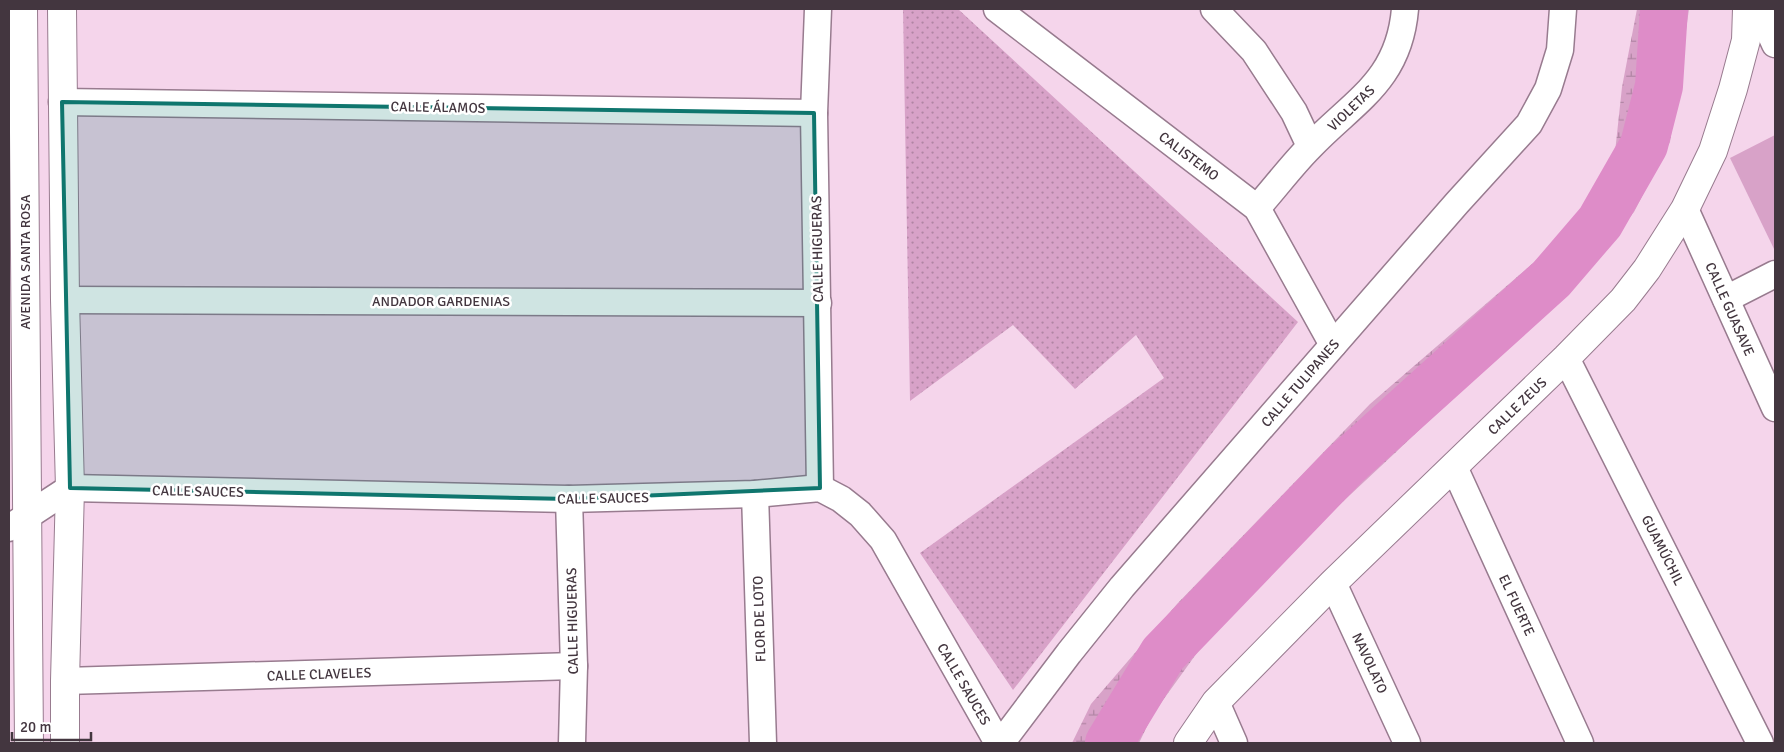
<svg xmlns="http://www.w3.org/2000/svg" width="1784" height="752" font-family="Signika,sans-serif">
  <defs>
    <pattern id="wetland-marsh" width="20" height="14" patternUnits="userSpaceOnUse" patternTransform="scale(1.25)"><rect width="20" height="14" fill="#d8a2c8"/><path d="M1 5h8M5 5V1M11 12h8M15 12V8" fill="none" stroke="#b185a4"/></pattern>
    <pattern id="park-dots" width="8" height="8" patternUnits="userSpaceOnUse" patternTransform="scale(1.25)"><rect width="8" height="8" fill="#d8a2c8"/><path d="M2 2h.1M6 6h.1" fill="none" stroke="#b185a4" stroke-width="1.8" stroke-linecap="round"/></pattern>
  </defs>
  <rect width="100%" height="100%" fill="#f5d5eb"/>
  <polygon fill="url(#wetland-marsh)" points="1637,9 1689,9 1670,142 1634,212 1583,274 1395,453 1230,607 1153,714 1139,743 1072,743 1091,704 1177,604 1370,404 1569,232 1613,171 1622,87"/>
  <polygon fill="url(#park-dots)" points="903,9 958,9 1298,322 1013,690 920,553 1164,378 1136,335 1075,389 1013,325 910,401"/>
  <polygon fill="#d8a2c8" points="1775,135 1775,251 1730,158"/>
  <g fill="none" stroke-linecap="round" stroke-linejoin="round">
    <polyline stroke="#de8cc8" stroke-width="48" points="1109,743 1163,654 1345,465 1551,279 1600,222 1644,145 1659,86 1664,9"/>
    <defs>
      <g id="minor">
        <polyline points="818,9 814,113 820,488"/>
        <polyline points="997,9 1257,208 1333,345"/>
        <polyline points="1214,9 1254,51 1294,112 1310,146"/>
        <polyline points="1759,9 1775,44"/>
        <polyline points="62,102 814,113"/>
        <path d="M1257,208C1275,188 1291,166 1310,147C1354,101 1399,81 1405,9"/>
        <polyline points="1685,209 1775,408"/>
        <polyline points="1726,299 1775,274"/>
        <polyline points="65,300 818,303"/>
        <polyline points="1566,358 1760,743"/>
        <polyline points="1454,467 1580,743"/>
        <polyline points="755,494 763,743"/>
        <polyline points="569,499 574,666 572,743"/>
        <polyline points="9,528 70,488 569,499 755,494 820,488 841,499 860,514 883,540 998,743"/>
        <polyline points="1333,583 1407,743"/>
        <polyline points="65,681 574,666"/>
        <polyline points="1216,702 1234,743"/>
        <polyline points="1001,743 1069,653 1122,587 1457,203 1529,124 1548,89 1560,50 1563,9"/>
      </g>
      <polyline id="tertiary" points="1188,743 1216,702 1333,583 1566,358 1623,300 1647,269 1685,209 1713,151 1733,89 1746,40 1747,9"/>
      <g id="secondary">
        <polyline points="23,9 29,743"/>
        <polyline points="62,9 65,300 70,488 65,681 65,743"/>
      </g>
    </defs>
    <use href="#minor" stroke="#987b8f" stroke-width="29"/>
    <use href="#tertiary" stroke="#987b8f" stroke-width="30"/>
    <use href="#secondary" stroke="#987b8f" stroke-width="30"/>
    <use href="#minor" stroke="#fff" stroke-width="26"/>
    <use href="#tertiary" stroke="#fff" stroke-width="28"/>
    <use href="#secondary" stroke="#fff" stroke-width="28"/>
  </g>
  <path fill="#0f766e" fill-opacity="0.2" stroke="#0f766e" stroke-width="4" stroke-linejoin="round" d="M62,102L814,113L820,488L569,499L70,488Z"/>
  <g text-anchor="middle" stroke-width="5" stroke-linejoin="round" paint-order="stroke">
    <g font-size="14" fill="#43363f" stroke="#fff">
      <text transform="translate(438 107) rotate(1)" y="5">CALLE ÁLAMOS</text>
      <text transform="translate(1351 108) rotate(-44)" y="5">VIOLETAS</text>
      <text transform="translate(1189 156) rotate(37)" y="5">CALISTEMO</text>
      <text transform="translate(817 249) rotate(-91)" y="5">CALLE HIGUERAS</text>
      <text transform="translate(25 262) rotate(-90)" y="5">AVENIDA SANTA ROSA</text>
      <text x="441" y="306">ANDADOR GARDENIAS</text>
      <text transform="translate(1730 309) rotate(66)" y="5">CALLE GUASAVE</text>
      <text transform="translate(1300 383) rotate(-49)" y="5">CALLE TULIPANES</text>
      <text transform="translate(1517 406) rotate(-44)" y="5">CALLE ZEUS</text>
      <text transform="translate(198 491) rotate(1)" y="5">CALLE SAUCES</text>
      <text transform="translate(603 498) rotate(-1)" y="5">CALLE SAUCES</text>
      <text transform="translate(1663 550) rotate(63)" y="5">GUAMÚCHIL</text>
      <text transform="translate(1517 605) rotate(65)" y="5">EL FUERTE</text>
      <text transform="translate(759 619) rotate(-92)" y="5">FLOR DE LOTO</text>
      <text transform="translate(572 621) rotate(-91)" y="5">CALLE HIGUERAS</text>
      <text transform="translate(1370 663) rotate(65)" y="5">NAVOLATO</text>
      <text transform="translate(319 674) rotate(-2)" y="5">CALLE CLAVELES</text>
      <text transform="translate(964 684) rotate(60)" y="5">CALLE SAUCES</text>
    </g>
  </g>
  <rect width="1784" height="752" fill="none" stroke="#43363f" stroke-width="20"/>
  <path d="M12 732v8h79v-8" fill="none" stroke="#43363f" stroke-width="2.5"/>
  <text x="20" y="732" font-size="15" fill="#43363f" stroke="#ffffff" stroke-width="4" paint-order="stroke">20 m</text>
</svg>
